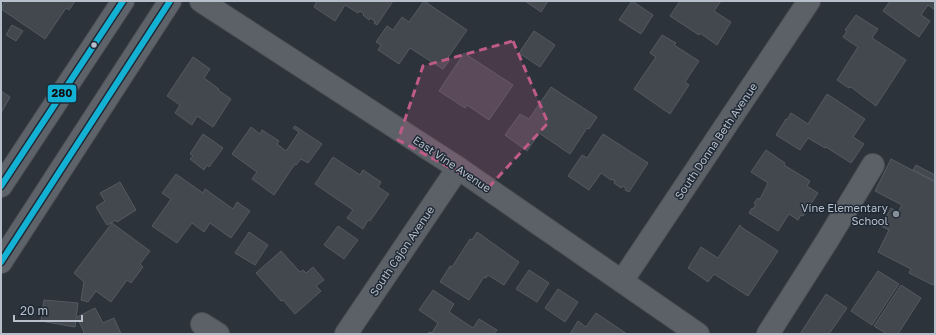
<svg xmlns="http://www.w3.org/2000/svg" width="936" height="335" font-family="'Golos Text',sans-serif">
  <rect width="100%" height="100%" fill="#2c333a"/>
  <g fill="#43484f" stroke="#545a61">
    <polygon points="5,1 75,1 69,10 66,8 45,39 1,9"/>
    <polygon points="317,1 393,1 377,25 374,23 375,21 370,18 369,20 363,15 364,14 360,11 358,13 345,5 335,21 314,7"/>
    <polygon points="424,1 467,30 447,59 449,61 443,69 410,48 399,64 378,50 381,45 376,42 387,26 393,30 402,17 409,22"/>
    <polygon points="525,1 548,1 541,12"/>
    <polygon points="632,1 653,15 641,34 619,20"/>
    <polygon points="680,1 721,1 714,11 731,22 717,45 700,33 699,35 670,16"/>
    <polygon points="890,1 935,1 935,10 928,5 921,15 930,21 919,37 883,11"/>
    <polygon points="856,15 878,29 872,38 906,60 876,106 851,87 849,88 837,80 858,47 843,37 847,31 845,30"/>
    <polygon points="12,25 23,31 16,41 6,35"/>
    <polygon points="534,31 555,45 540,67 519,53"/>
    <polygon points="662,35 676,43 674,45 699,61 685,82 689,85 670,114 634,89 656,57 650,53"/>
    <polygon points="464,53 513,85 489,120 467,105 465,108 439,91"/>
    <polygon points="193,57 210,69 204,78 219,89 218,90 231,99 213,127 197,116 192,125 175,113 180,105 167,96"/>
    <polygon points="551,87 597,117 589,129 587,128 570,154 539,133 527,151 505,135 520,114 529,119"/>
    <polygon points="1,91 10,97 1,113"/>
    <polygon points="827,94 865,119 853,137 864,144 851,163 826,147 825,148 808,138 800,150 776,135 786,119 787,120 791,113 808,124"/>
    <polygon points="295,126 322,144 308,163 301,159 296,165 295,164 274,195 252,179 257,172 232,154 251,127 260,134 262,130 279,141 277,144 286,151 299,132 293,128"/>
    <polygon points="203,134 223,148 209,167 207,165 204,170 190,159 193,156 190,154"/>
    <polygon points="603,134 648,163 629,192 625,190 626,188 622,186 621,188 614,183 615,181 611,179 611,180 601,173 589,190 568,176 582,155 587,158"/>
    <polygon points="766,150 785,163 784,165 810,181 807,186 818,193 803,216 801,215 798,220 789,214 778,231 749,213 752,208 753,209 756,204 754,203 758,198 760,199 768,183 751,172"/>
    <polygon points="333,157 360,175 363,170 381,182 378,187 389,194 370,221 368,220 363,229 347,218 353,210 315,184"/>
    <polygon points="891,159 935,182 935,281 933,285 909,273 911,269 878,252 889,230 881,226 891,208 898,212 902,205 875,191"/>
    <polygon points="916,165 935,175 935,181 913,170"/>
    <polygon points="176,174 203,193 205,189 233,209 237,202 250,211 231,238 210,223 204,232 192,223 177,243 152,226 171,199 162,193"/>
    <polygon points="120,182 136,210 117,222 116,220 107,225 96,207 105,201 100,193"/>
    <polygon points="112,223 150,251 140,264 143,267 131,283 127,280 111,302 96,291 88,302 81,300 84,282 74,273"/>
    <polygon points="740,225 741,227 778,251 748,296 714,274 708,282 688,268 701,247 718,258"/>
    <polygon points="338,226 358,240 344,259 324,245"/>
    <polygon points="249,232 268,245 255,265 235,253"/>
    <polygon points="477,232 519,262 504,285 488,275 486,278 484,277 469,300 440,282 450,266 452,267 470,239 472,240"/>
    <polygon points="281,251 300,272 303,270 306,273 313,267 324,280 316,286 321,291 295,314 283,300 281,301 256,273"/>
    <polygon points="529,270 549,283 537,302 516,289"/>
    <polygon points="878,271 899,284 872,325 851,311"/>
    <polygon points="901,285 921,298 898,334 887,334 874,326"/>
    <polygon points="558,289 578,302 565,322 545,308"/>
    <polygon points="433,290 454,304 449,312 473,328 479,319 497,330 494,334 428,334 429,332 432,333 438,323 419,310"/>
    <polygon points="826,294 847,308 829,334 800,334"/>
    <polygon points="44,300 78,303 75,327 41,321"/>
    <polygon points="95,308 103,323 114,318 121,334 83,334 84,332 77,317"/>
    <polygon points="596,313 627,334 570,334 578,321 586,327"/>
  </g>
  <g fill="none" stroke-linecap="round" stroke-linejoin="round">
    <defs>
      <g id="minor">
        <polyline points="201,1 458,168 698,334"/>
        <polyline points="622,281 809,1"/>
        <polyline points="202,324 218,334"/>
        <polyline points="346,334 458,168"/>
        <polyline points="768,334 827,241 873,165"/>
      </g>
      <g id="major">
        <polyline points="1,186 123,1"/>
        <polyline points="1,262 170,1"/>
      </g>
    </defs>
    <use href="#minor" stroke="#4a4f54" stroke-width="24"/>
    <use href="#major" stroke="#4a4f57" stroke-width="24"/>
    <use href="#minor" stroke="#5c6168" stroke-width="22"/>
    <use href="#major" stroke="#5e636a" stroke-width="22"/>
    <defs>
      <g id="bus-1">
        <polyline points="1,186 123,1"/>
        <polyline points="1,262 170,1"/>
      </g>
    </defs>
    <use href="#bus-1" stroke="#1f2935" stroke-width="9"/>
    <use href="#bus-1" stroke="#13b2d5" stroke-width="6"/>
  </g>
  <path fill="#be5b87" fill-opacity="0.2" stroke="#be5b87" stroke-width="3" stroke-dasharray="8 5" stroke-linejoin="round" d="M513,41L548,123L488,188L398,140L423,66Z"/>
  <circle fill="#b7bfca" stroke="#1f2935" stroke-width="1.5" cx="94" cy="45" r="3.5"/>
  <circle fill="#868e98" stroke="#1f2935" stroke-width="1.5" cx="896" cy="214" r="4"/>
  <g text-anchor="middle" stroke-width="3" stroke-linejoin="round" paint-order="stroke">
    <g font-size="11" fill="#b7bfca" stroke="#1f2935">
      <text transform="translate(716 141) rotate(-56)" y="4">South Donna Beth Avenue</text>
      <text transform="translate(452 164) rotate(34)" y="4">East Vine Avenue</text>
      <text transform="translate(402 251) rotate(-56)" y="4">South Cajon Avenue</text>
    </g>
    <g font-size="11" fill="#b7bfca" stroke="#1f2935" text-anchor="end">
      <text x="888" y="212">Vine Elementary<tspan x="888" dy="13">School</tspan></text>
    </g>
  </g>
  <rect stroke="#1f2935" stroke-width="1.5" x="47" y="84" width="30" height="19" rx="4" fill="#13b2d5"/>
  <g font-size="11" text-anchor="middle" font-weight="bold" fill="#111">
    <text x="62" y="97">280</text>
  </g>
  <rect width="936" height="335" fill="none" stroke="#b7bfca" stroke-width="4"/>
  <path d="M14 315v6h68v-6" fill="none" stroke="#b7bfca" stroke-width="2"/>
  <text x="20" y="315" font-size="12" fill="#b7bfca" stroke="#1f2935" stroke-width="3" paint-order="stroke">20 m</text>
</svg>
